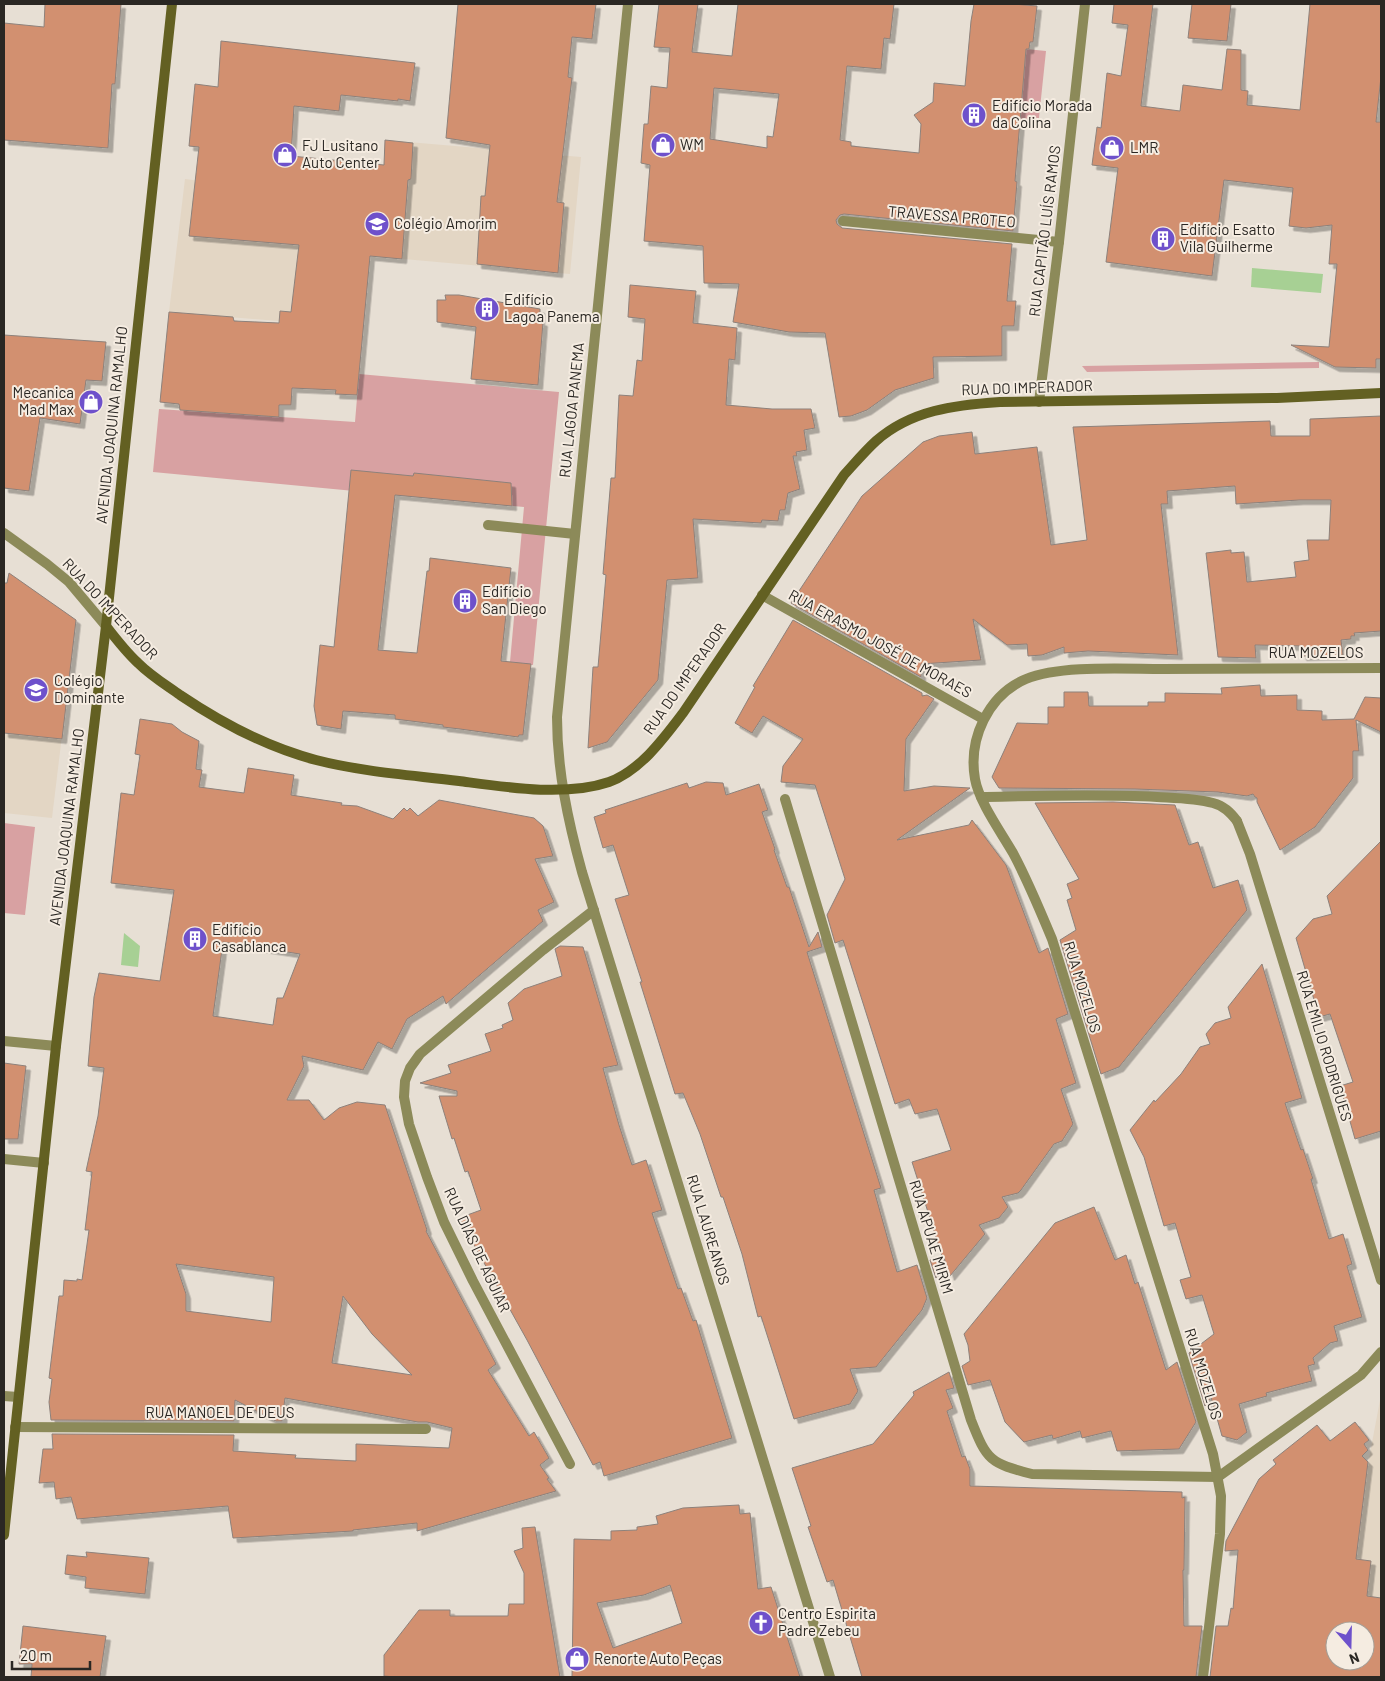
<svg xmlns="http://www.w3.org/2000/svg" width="1385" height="1681" font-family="Barlow,sans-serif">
  <defs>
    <filter id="shadow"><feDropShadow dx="4.5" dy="4.5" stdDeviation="0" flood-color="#0004"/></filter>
  </defs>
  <rect width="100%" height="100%" fill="#e7dfd4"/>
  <g fill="#e3d6c4">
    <polygon points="385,140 581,157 570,274 370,256 362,328 169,312 185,179 381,204"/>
    <polygon points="9,573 76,620 52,818 4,813 4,604"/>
    <polygon points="1381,1395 1381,1677 1342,1677 1344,1661 1365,1661 1365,1631 1354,1571 1367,1469"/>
  </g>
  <g fill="#d8a1a2">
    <polygon points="1026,49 1046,51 1038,127 1020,125"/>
    <polygon points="1319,362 1319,368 1087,372 1082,366"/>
    <polygon points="359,374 559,392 533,665 510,662 524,507 153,472 159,409 355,422"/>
    <polygon points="4,823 35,827 25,915 4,913"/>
  </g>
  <g fill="#a7d094">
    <polygon points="1252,268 1323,274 1321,293 1251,287"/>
    <polygon points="124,933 140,946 138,967 121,965"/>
  </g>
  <g fill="#d2906f" stroke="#8d817b" fill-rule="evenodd" filter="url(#shadow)">
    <polygon points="45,4 121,4 115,84 112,84 108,148 4,140 4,23 44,27"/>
    <polygon points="458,4 596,4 592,39 572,37 568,77 572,78 557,202 564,203 558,273 477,264 481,196 485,196 490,145 446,138"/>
    <path d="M659,4H698L692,52L732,56L738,4H894L890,39L884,38L881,69L847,66L840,140L851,142V146L919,153L921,124L914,115L933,102L934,83L965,86L971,21L974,4H1013L1037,6L1033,42H1030L1029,49H1026L1015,181L1017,182L1013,231L844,214L840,215L836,220L837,224L842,228L1012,244L1007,301H1016L1014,326H1002V356L933,357L934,378L895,390L867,410L851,416L839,417L825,333L789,332L733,322L739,284L704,283L703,246L644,241L650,165L641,163L644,124H648L651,86L667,88L670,48L654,47ZM714,88L779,94L773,137L767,136V148L710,139Z"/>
    <polygon points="1114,4 1153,4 1141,106 1180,111 1183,85 1222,90 1227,49 1241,50 1241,90 1248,91 1247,105 1300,110 1310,4 1381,4 1381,77 1376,122 1381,122 1381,359 1376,359 1376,368 1335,367 1291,345 1329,347 1337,264 1329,264 1332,225 1306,228 1289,226 1293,188 1224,180 1212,276 1106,262 1118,168 1092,165 1097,127 1101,128 1107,73 1121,76 1128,25 1112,23"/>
    <polygon points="1192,4 1231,4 1227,41 1188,38"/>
    <polygon points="221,41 415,63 410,101 398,99 398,101 341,95 339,111 294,106 291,156 384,165 385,140 413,143 411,179 408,180 402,259 370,256 357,395 335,394 336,390 292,388 291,405 279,405 279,417 180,410 179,404 160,402 169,312 233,317 234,321 279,323 280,311 291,312 299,245 189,236 199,147 189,146 195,84 218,87"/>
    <polygon points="630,285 696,291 693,323 737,328 735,360 729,359 726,405 772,409 811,409 815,428 804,430 807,450 796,452 797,456 793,456 800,489 788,493 785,510 780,510 778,521 762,520 761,523 693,519 698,578 667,580 658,680 607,742 588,748 593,667 598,667 606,575 603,574 611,478 615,478 619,395 633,396 637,360 642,361 645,319 628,317"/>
    <polygon points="445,295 459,295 540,309 540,321 543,322 538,385 471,379 476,327 437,322 437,300 446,300"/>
    <polygon points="4,335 106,342 102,381 86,380 80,424 40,418 29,491 4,488"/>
    <polygon points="1381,416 1381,631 1354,633 1355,636 1351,636 1351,639 1341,640 1343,655 1302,656 1302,646 1255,645 1256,658 1218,657 1206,553 1231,550 1231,553 1244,552 1247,582 1296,577 1294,562 1309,560 1307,540 1329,540 1331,500 1299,500 1236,504 1235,486 1167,491 1168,504 1161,504 1178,655 1088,651 1064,653 1064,647 1042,655 1028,656 1027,644 1007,645 973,619 981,660 921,664 921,677 791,603 862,496 923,442 939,436 972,432 975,454 1037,447 1051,545 1087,540 1073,427 1270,421 1271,436 1310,436 1310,419"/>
    <polygon points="351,470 413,476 414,473 511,483 512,506 395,495 378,650 417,653 427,571 429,571 430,558 511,568 501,661 531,664 523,735 519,735 518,737 460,729 443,727 443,725 395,719 395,715 343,711 341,729 317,725 314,706 320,645 334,647"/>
    <polygon points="9,573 76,620 62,739 4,733 4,583 7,583"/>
    <polygon points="793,620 922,693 922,696 927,695 934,699 906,739 904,791 934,786 970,788 897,840 969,825 972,820 1006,865 1039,953 1048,948 1068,1014 1056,1019 1076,1083 1061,1089 1073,1124 1062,1141 1054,1144 1021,1190 1018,1193 1002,1197 1008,1207 999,1218 979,1225 985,1234 950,1276 944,1258 936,1278 930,1260 942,1256 912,1162 951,1150 937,1109 915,1114 909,1099 895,1104 843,940 835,943 827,915 845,879 815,785 781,782 783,766 803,739 763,716 752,733 735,723 755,687 753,686"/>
    <polygon points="1260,685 1261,696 1297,695 1297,710 1322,711 1322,720 1354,719 1365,697 1381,698 1381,732 1356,720 1359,751 1353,751 1353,778 1315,827 1280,850 1257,802 1257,798 1255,797 1253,794 1247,796 1218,792 1135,789 999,788 992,777 1017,723 1048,724 1048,707 1064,707 1064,692 1088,692 1089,706 1148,706 1148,702 1165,702 1165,693 1222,694 1221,688"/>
    <path d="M140,719L172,724L182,732L199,741L196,769L202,770L199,787L244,793L248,768L294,775L291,795L342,803L341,805L357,806L393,819L404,808L407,811L410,808L418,816L439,800L534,818L543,826L553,856L535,859L554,902L538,910L543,921L446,1004L443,996L407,1019L392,1049L378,1042L363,1070L302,1056L304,1066L287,1100H309L324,1120L339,1108L357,1102L385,1105L427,1230L426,1231L496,1364L488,1370L529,1436L534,1432L549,1458L540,1465L549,1478L547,1479L556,1491L417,1531V1523L353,1530V1531L233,1538L228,1506L77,1519L71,1497L56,1499L54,1482L39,1483L43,1449H53L52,1434L234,1435L233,1451L296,1455L295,1458L356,1461V1444L449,1448L452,1428L427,1422H418L285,1398L282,1421H276L235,1400L234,1421L51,1420L49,1402L52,1379L49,1378L59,1296H63L64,1280L77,1281V1279L82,1280L89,1230H85L92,1172L86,1171L98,1116L104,1068L88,1066L94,997L99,973L160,981L174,890L111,883L121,793L134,795L140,755L135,754ZM223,942L300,954L283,998H277L273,1025L213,1016ZM176,1264L274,1277L271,1322L186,1311V1294ZM343,1296L372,1334L412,1375L332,1363Z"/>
    <polygon points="706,782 723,783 726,795 759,784 768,810 762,812 775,849 774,850 787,887 789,887 809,947 818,932 822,947 807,952 881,1188 874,1190 897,1272 917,1265 927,1298 922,1310 876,1367 850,1369 858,1391 850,1404 794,1419 761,1316 758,1317 742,1254 723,1197 721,1197 700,1134 683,1093 675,1094 640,982 642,982 615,899 629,895 613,845 603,848 594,817 606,813 605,810 687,783 689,788"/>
    <polygon points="1113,802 1175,805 1189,845 1198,842 1213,888 1238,880 1247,910 1119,1067 1101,1074 1060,940 1076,930 1067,900 1072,898 1067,884 1079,879 1035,803"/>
    <polygon points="1381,841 1381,1131 1355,1139 1340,1086 1353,1082 1330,1014 1319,1017 1296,938 1313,919 1332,914 1327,896"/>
    <polygon points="560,946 583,947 618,1065 603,1068 619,1125 632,1165 646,1160 662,1210 652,1213 678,1289 681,1288 693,1321 696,1320 732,1438 604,1476 600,1462 593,1465 527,1340 459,1218 481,1210 468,1171 465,1172 454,1138 452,1139 439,1096 457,1096 457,1091 420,1083 451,1073 448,1065 491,1051 485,1034 503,1028 502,1025 513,1020 508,1003 524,989 562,976 555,949"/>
    <polygon points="1262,964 1302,1098 1285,1103 1301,1150 1303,1149 1313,1179 1311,1179 1329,1239 1343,1234 1352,1264 1347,1266 1362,1317 1334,1326 1338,1341 1330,1343 1313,1358 1315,1364 1308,1366 1312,1381 1266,1393 1267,1396 1239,1404 1247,1432 1237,1440 1222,1436 1211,1397 1205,1406 1189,1353 1214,1334 1202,1295 1186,1299 1180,1280 1191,1277 1175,1223 1164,1226 1144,1157 1130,1130 1154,1100 1155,1102 1181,1074 1200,1047 1210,1044 1206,1034 1215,1023 1231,1018 1228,1007"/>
    <polygon points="4,1063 26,1066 18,1139 4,1139"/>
    <polygon points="1094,1207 1115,1260 1126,1255 1135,1284 1138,1282 1166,1370 1177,1362 1196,1422 1179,1449 1117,1451 1111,1431 1082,1438 1080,1431 1053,1439 1052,1435 1024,1442 1005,1422 990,1380 968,1385 962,1366 970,1361 968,1345 964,1334 1055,1223"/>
    <polygon points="949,1372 954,1388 946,1390 953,1408 947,1411 962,1457 965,1456 970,1469 970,1486 1182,1492 1182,1498 1185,1497 1184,1570 1183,1570 1184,1626 1202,1626 1196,1677 862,1677 833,1580 827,1582 808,1527 811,1526 792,1468 873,1444 914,1395 913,1392"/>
    <path d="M1355,1422L1369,1440L1364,1444L1368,1450L1362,1456L1368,1462L1356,1559L1371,1561L1367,1596L1381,1598V1677H1210L1216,1626H1228L1231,1608L1233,1609L1238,1550L1225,1551L1226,1541L1259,1479L1276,1464L1273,1460L1317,1425L1330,1441ZM1335,1631H1365V1661H1335Z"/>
    <path d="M739,1505L740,1514L750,1513L758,1589L771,1587L800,1677H572L574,1539L611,1540V1531L637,1530V1527L658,1524L656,1516L683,1508ZM670,1585L682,1623L613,1648L597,1603L644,1595Z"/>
    <polygon points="535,1527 560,1677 395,1677 384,1676 384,1655 419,1610 450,1610 450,1616 508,1616 509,1604 524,1604 524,1573 514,1551 523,1548 522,1528"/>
    <polygon points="86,1552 149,1558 145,1594 85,1588 86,1577 65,1574 67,1555 87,1557"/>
    <polygon points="23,1626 106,1636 100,1677 31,1677 32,1664 19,1664"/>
  </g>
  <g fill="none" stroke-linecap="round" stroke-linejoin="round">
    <g stroke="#8c8a59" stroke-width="10">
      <polyline points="488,525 575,534"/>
      <path d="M981,797C1039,796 1098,794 1157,797C1175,798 1195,798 1213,803C1224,806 1230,812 1237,821"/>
    </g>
    <g stroke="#8c8a59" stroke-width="10">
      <path d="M628,4L557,717C557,770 568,821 582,872L830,1677"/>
      <polyline points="843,221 1059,242"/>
      <polyline points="1039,402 1059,242 1085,4"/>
      <polyline points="4,533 47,564 69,582 106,626"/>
      <polyline points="762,595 983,719"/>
      <path d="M785,799L971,1420C987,1461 990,1463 1032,1474L1218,1477L1361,1375L1381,1352"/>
      <polyline points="1237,821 1250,854 1381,1280"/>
      <polyline points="4,1041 56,1046"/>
      <polyline points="4,1159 44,1163"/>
      <polyline points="4,1396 18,1397"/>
      <polyline points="15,1427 426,1429"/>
      <polyline points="570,1464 473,1281 444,1222 427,1177 409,1124 404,1097 405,1081 410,1068 420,1054 543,950 594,910"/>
      <path d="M1203,1677L1220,1534L1221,1496L1213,1454L1052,939C1040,910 1028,881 1013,853C1001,832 979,802 975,779C968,739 988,695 1026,679C1060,665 1124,669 1162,669C1235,669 1308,668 1381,668"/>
    </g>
    <g stroke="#636022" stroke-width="10">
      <path d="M106,626C116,639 126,652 138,663C151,676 166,685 180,695C223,724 266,747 316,760C363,772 411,775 459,781C504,787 565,797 609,782C640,771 664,738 683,713L844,475C854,464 865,451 876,441C911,410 955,405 1000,402L1277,398L1381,393"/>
      <polyline points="4,1535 56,1046 106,626 172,4"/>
    </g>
  </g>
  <defs>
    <symbol id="building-disc" viewBox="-11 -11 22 22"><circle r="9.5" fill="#6e51cb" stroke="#f5ece1"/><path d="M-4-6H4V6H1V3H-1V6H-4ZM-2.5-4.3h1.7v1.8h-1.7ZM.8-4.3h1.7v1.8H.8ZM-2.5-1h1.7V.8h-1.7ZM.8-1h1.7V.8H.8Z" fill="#fff"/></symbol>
    <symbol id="shop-disc" viewBox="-11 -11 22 22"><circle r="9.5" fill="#6e51cb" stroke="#f5ece1"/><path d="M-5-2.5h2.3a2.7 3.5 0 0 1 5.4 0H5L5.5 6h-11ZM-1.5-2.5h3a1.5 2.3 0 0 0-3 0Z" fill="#fff"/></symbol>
    <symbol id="school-disc" viewBox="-11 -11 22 22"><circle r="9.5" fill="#6e51cb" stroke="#f5ece1"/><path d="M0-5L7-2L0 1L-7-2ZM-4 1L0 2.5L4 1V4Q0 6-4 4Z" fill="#fff"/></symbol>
    <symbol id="church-disc" viewBox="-11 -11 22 22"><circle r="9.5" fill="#6e51cb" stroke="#f5ece1"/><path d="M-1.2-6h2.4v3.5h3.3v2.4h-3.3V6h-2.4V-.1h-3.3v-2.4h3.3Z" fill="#fff"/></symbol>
  </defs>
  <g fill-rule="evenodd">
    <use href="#building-disc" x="960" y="101" width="28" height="28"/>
    <use href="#shop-disc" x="649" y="131" width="28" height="28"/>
    <use href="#shop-disc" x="1098" y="134" width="28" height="28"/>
    <use href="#shop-disc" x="271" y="141" width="28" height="28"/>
    <use href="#school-disc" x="363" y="210" width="28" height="28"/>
    <use href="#building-disc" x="1149" y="225" width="28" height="28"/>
    <use href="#building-disc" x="473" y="295" width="28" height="28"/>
    <use href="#shop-disc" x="77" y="388" width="28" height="28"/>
    <use href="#building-disc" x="451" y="587" width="28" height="28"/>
    <use href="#school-disc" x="22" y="676" width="28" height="28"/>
    <use href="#building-disc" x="181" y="925" width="28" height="28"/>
    <use href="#church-disc" x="747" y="1609" width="28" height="28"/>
    <use href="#shop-disc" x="563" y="1645" width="28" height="28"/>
  </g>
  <g text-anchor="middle" stroke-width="4" stroke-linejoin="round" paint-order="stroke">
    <g font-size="15" fill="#2a2723" stroke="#f5ece1" text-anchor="start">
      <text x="992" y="111">Edifício Morada<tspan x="992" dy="17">da Colina</tspan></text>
      <text x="680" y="150">WM</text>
      <text x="302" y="151">FJ Lusitano<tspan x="302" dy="17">Auto Center</tspan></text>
      <text x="1130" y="153">LMR</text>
      <text x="394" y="229">Colégio Amorim</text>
      <text x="1180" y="235">Edifício Esatto<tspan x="1180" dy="17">Vila Guilherme</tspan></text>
      <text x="504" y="305">Edifício<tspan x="504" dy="17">Lagoa Panema</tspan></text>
      <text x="74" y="398" text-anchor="end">Mecanica<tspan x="74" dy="17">Mad Max</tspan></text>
      <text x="482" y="597">Edifício<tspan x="482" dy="17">San Diego</tspan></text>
      <text x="54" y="686">Colégio<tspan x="54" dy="17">Dominante</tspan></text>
      <text x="212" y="935">Edifício<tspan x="212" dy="17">Casablanca</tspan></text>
      <text x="778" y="1619">Centro Espirita<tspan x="778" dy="17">Padre Zebeu</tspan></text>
      <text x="594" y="1664">Renorte Auto Peças</text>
    </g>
    <g font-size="15" fill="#2a2723" stroke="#f5ece1">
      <text transform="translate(952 217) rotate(5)" y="5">TRAVESSA PROTEO</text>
      <text transform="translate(1045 231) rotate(-83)" y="5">RUA CAPITÃO LUÍS RAMOS</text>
      <text transform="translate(1027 388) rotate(-2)" y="5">RUA DO IMPERADOR</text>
      <text transform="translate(572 410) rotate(-84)" y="5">RUA LAGOA PANEMA</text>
      <text transform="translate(112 425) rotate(-84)" y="5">AVENIDA JOAQUINA RAMALHO</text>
      <text transform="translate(110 609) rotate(47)" y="5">RUA DO IMPERADOR</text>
      <text transform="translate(880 644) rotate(29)" y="5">RUA ERASMO JOSÉ DE MORAES</text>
      <text x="1316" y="658">RUA MOZELOS</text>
      <text transform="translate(685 679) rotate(-55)" y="5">RUA DO IMPERADOR</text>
      <text transform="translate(67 827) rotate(-83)" y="5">AVENIDA JOAQUINA RAMALHO</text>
      <text transform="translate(1082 987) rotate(73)" y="5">RUA MOZELOS</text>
      <text transform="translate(1324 1046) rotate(73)" y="5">RUA EMILIO RODRIGUES</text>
      <text transform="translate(708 1230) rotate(73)" y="5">RUA LAUREANOS</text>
      <text transform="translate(931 1237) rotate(73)" y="5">RUA APUAE MIRIM</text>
      <text transform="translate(477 1250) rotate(65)" y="5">RUA DIAS DE AGUIAR</text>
      <text transform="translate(1203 1374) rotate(73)" y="5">RUA MOZELOS</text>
      <text x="220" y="1418">RUA MANOEL DE DEUS</text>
    </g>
  </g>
  <rect width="1385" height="1681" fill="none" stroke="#2a2723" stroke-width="10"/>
  <g transform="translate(1350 1646) rotate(160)"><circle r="24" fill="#f5ece1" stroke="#a49d95"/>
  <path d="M0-4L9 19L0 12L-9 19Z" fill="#6e51cb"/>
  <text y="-8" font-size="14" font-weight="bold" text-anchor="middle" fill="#2a2723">N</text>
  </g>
  <path d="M12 1661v8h78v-8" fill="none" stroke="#2a2723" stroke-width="2.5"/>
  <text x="20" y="1661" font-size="15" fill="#2a2723" stroke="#f5ece1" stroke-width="4" paint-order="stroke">20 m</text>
</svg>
